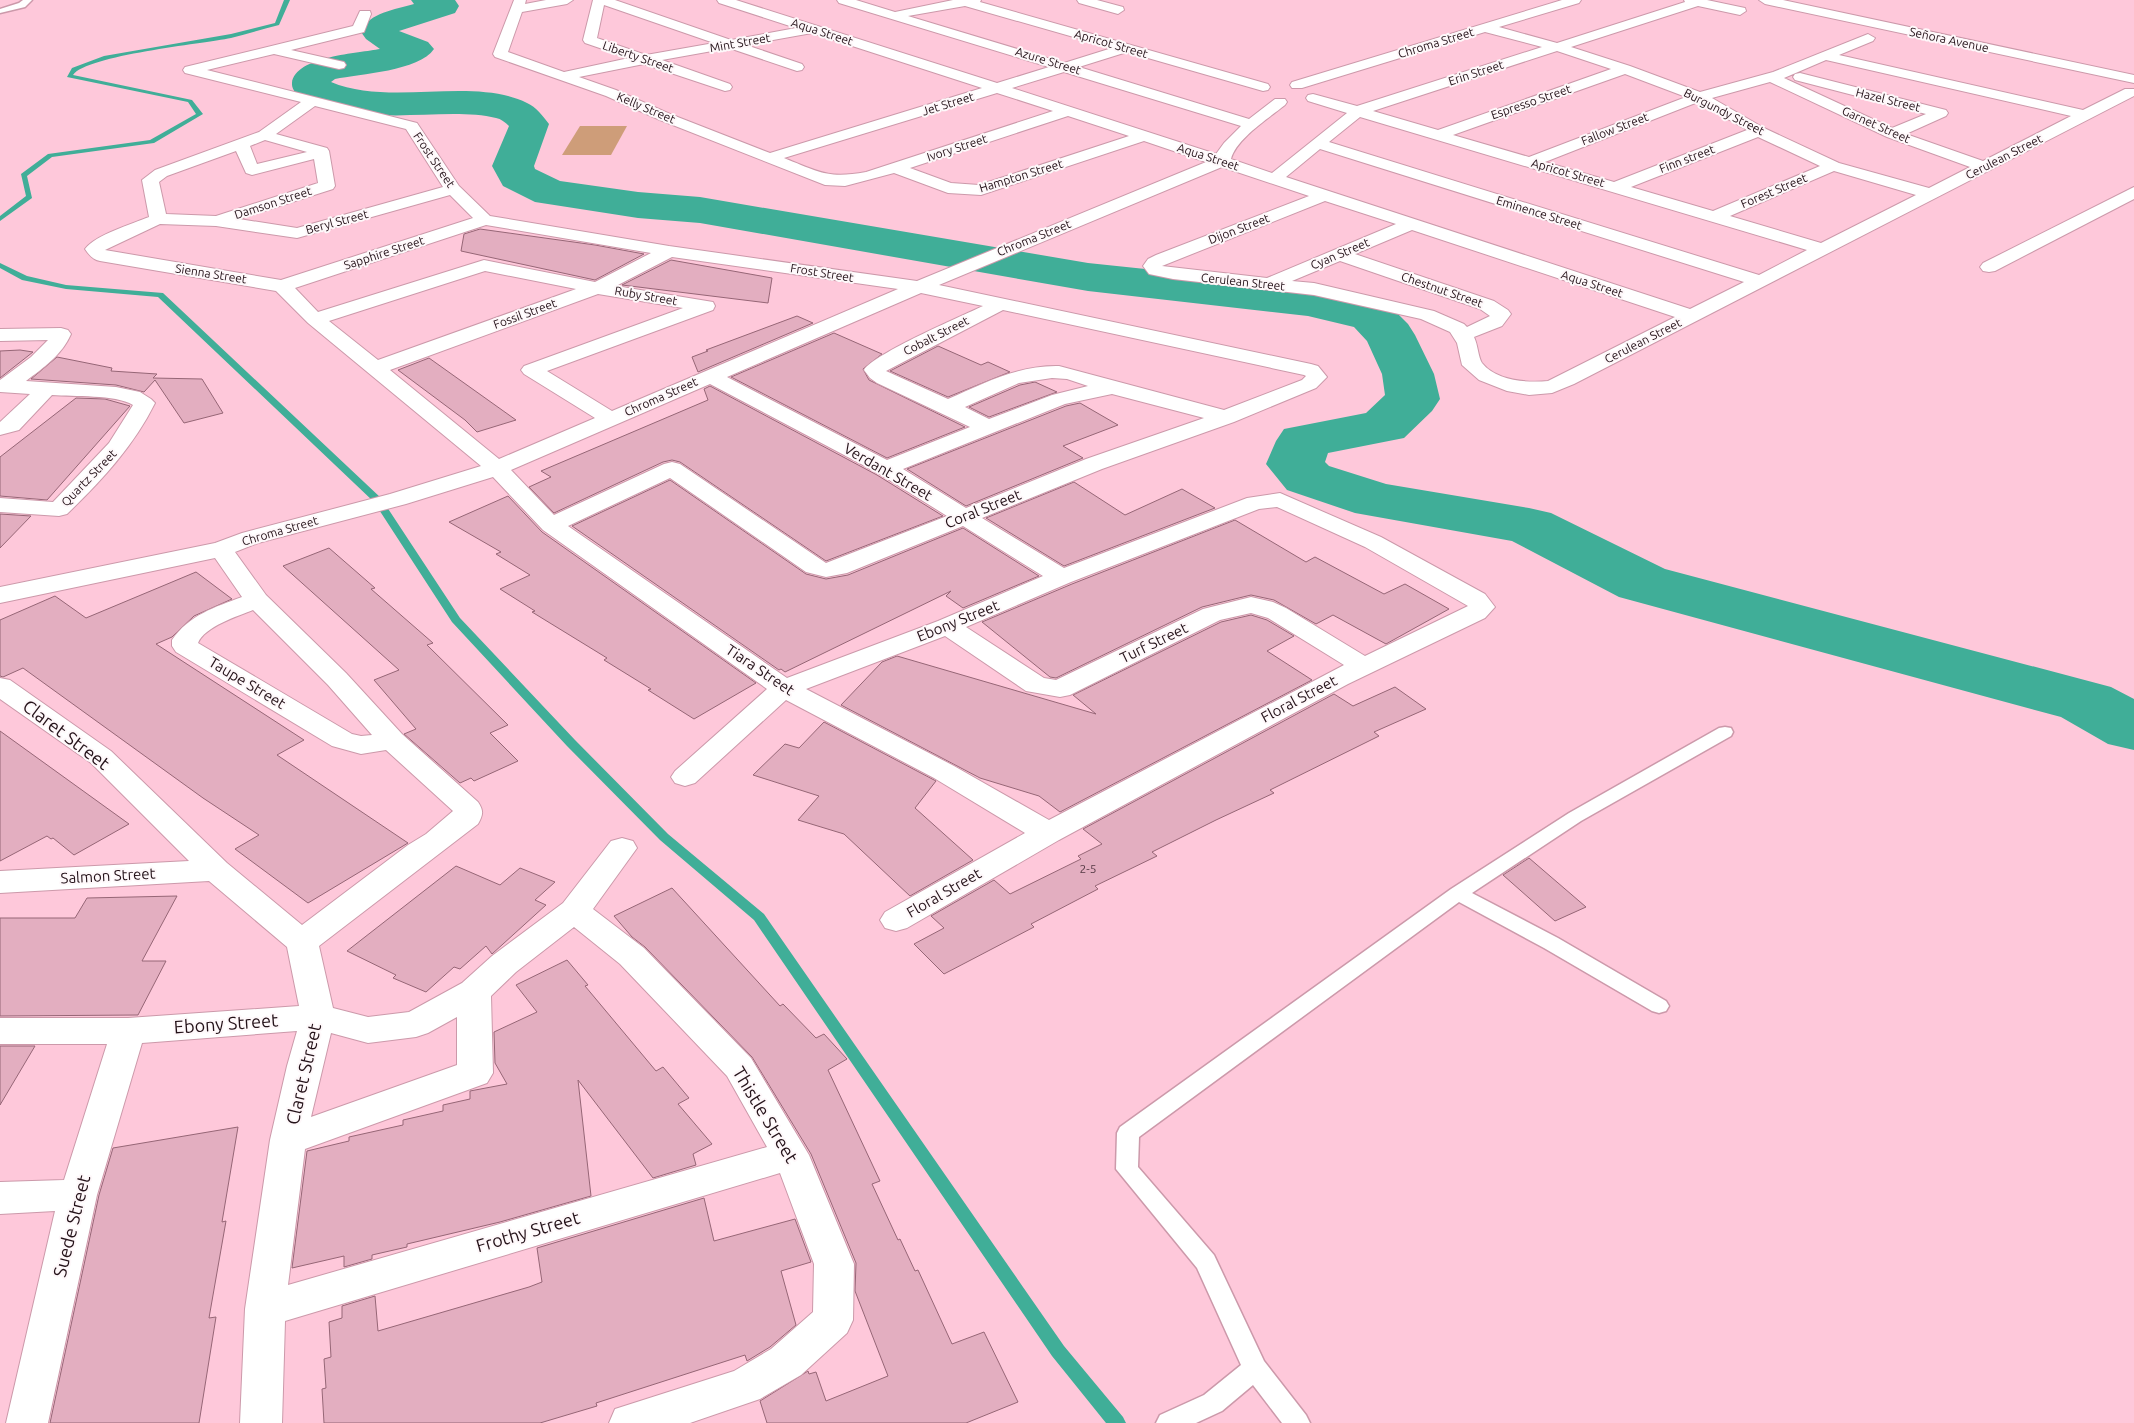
<svg xmlns="http://www.w3.org/2000/svg" width="2134" height="1423" font-family="Ubuntu,sans-serif">
  <rect width="100%" height="100%" fill="#fec8da"/>
  <polygon fill="#ce9d79" points="580,126 627,126 611,155 562,155"/>
  <g fill="none" stroke-linecap="round" stroke-linejoin="round">
    <g fill="#40ae98" fill-rule="evenodd">
      <path d="M284,0H290L279,25C263,29 247,34 231,38C202,44 87,55 73,75L192,100L203,114L154,143L52,157L27,176L32,198L0,221V216L26,196L21,174L48,154L150,140L196,114L188,102L67,77L72,68L104,56L231,34L275,23Z"/>
      <polygon points="0,263 27,276 66,285 163,293 381,498 460,618 575,740 668,834 764,914 1064,1346 1123,1417 1126,1423 1106,1423 1052,1356 754,920 660,840 567,746 452,622 374,502 158,297 66,289 22,280 0,268"/>
    </g>
    <path fill="#40ae98" fill-rule="evenodd" d="M411,0H455L459,6L455,13L399,31L428,42L434,49C419,71 360,74 335,79L331,82C390,107 472,76 527,103C536,107 543,116 549,124L534,166L535,169L560,181L638,192L700,197L1088,263L1308,286L1389,305L1408,324L1415,335L1434,374L1440,399L1432,411L1404,438L1328,453L1325,462L1329,466L1386,484L1529,508L1551,513L1665,569L2111,687L2134,699V750L2108,744L2061,717L1619,597L1512,541L1355,513L1287,490L1266,464L1276,441L1284,429L1366,413L1385,395L1382,374L1367,341L1354,327L1308,316L1088,291L700,223L638,218L535,202L503,186L492,166L509,126C505,122 501,119 496,118C464,110 416,117 381,115C360,114 341,109 321,104C311,101 291,96 292,83C295,56 360,53 380,49L366,39L361,32C369,12 395,10 414,4Z"/>
  </g>
  <g fill="#e3aec0" stroke="#966676">
    <polygon points="480,229 595,245 644,254 595,280 461,251 464,234"/>
    <polygon points="671,260 772,278 768,303 622,285"/>
    <polygon points="797,316 813,323 698,372 692,357 708,351 706,350"/>
    <polygon points="834,333 882,354 863,369 869,380 965,427 887,458 731,377"/>
    <polygon points="938,346 981,365 988,362 1010,372 948,397 890,371"/>
    <polygon points="20,350 33,352 0,378 0,351"/>
    <polygon points="57,357 112,368 111,371 157,374 153,378 202,379 223,413 184,423 155,380 144,392 116,385 31,379"/>
    <polygon points="429,358 516,420 477,432 465,420 398,370"/>
    <polygon points="1035,382 1057,392 989,417 969,407 1020,385"/>
    <polygon points="710,386 877,475 943,516 826,561 680,462 672,460 663,462 554,513 529,487 551,477 541,471 708,400 704,389"/>
    <polygon points="76,398 105,399 130,406 47,500 0,496 0,457"/>
    <polygon points="1080,403 1118,425 1063,446 1083,458 966,506 907,469 1066,406"/>
    <polygon points="670,480 806,574 826,579 848,575 963,528 1039,576 963,608 946,596 951,591 785,672 781,669 779,670 572,526"/>
    <polygon points="1074,482 1125,515 1182,489 1215,508 1064,566 986,518"/>
    <polygon points="508,496 542,532 756,683 694,719 648,690 651,689 604,660 607,658 532,612 535,611 500,589 530,575 496,554 501,552 449,522"/>
    <polygon points="0,514 31,516 0,548"/>
    <polygon points="1235,520 1306,562 1315,557 1384,594 1405,584 1449,609 1386,644 1333,615 1316,624 1274,600 1251,595 1202,607 1056,678 1050,677 982,622 1072,584"/>
    <polygon points="329,548 375,588 371,589 433,643 427,645 508,725 490,733 518,761 474,781 471,778 460,783 404,734 416,729 374,680 399,670 283,566"/>
    <polygon points="196,572 232,599 194,616 172,637 156,644 304,740 277,755 408,843 308,903 235,849 259,835 203,798 23,668 3,677 0,676 0,620 55,596 86,618"/>
    <polygon points="1251,615 1267,620 1294,636 1267,651 1312,680 1060,812 1039,796 980,778 841,705 882,662 897,656 1096,714 1073,695 1221,622"/>
    <polygon points="1395,687 1426,709 1374,732 1379,736 1270,790 1274,793 1216,820 1152,852 1157,856 1095,886 1098,889 1031,924 1034,927 944,974 914,944 944,928 931,916 994,880 1010,894 1081,859 1078,856 1102,844 1083,829 1334,694 1353,706"/>
    <polygon points="824,722 936,781 915,808 973,860 910,896 844,834 798,820 819,796 753,775 785,744 799,748"/>
    <polygon points="0,731 129,824 74,855 53,838 51,839 47,836 0,861"/>
    <polygon points="1529,858 1586,907 1555,921 1503,875"/>
    <polygon points="456,866 500,885 520,868 555,882 535,900 546,905 492,954 486,946 460,969 454,967 426,992 393,978 396,975 347,951"/>
    <polygon points="672,888 780,1006 783,1004 816,1038 824,1034 847,1059 828,1070 880,1181 872,1184 898,1240 900,1239 915,1271 918,1270 952,1344 984,1332 1018,1402 966,1423 767,1423 760,1401 808,1371 809,1374 816,1372 826,1401 888,1376 855,1291 856,1263 811,1154 752,1057 645,947 632,937 614,916"/>
    <polygon points="177,896 142,961 166,961 138,1015 0,1016 0,918 75,918 87,898"/>
    <polygon points="567,960 588,985 585,986 656,1071 663,1067 689,1098 678,1104 712,1144 693,1154 696,1165 653,1178 578,1080 591,1196 500,1222 407,1244 407,1247 372,1255 372,1259 344,1267 344,1256 292,1268 307,1151 349,1141 349,1137 403,1125 403,1120 443,1111 443,1105 470,1099 470,1091 507,1084 495,1063 494,1032 537,1012 516,985"/>
    <polygon points="0,1046 35,1046 0,1105"/>
    <polygon points="238,1127 222,1222 226,1221 209,1318 216,1317 199,1423 50,1423 99,1195 113,1148"/>
    <polygon points="704,1198 714,1241 795,1219 811,1262 781,1271 796,1325 770,1347 747,1361 745,1355 596,1403 597,1406 540,1423 324,1423 322,1389 326,1388 324,1359 331,1357 329,1322 342,1318 342,1306 375,1296 378,1331 529,1287 542,1282 537,1248"/>
  </g>
  <g fill="none" stroke-linecap="round" stroke-linejoin="round">
    <defs>
      <g id="service">
        <polygon points="23,0 32,0 25,7 0,13 0,9 19,3"/>
        <polygon points="1725,727 1731,728 1733,732 1731,736 1581,821 1472,893 1558,938 1666,1001 1669,1006 1666,1011 1659,1013 1652,1011 1544,948 1459,902 1139,1137 1138,1167 1214,1255 1264,1361 1306,1415 1310,1423 1282,1423 1253,1385 1222,1411 1196,1423 1156,1423 1160,1415 1204,1395 1241,1365 1197,1268 1116,1169 1117,1133 1120,1127 1451,889 1569,813 1719,728"/>
      </g>
      <g id="minor">
        <path d="M514,0H526L525,4L546,0H573L567,4L522,12L508,52L564,72L629,58L585,43L583,40L593,0H615L731,40L796,28L719,3L717,0H736L997,83L1049,67L839,3L837,0H856L895,12L953,0H981L980,2L1268,84L1270,87L1268,90L1263,91L1127,52L1079,67L1249,119L1275,99H1285L1287,102L1285,105C1269,118 1236,139 1231,159L1272,173L1347,113L1308,101L1306,98L1308,95L1313,94L1357,106L1542,47L1485,32L1302,88H1292L1290,85L1292,82L1562,0H1581L1579,3L1499,27L1557,43L1685,2L1684,0H1707L1745,8L1746,11L1740,15L1698,6L1571,47L1630,66L1700,92L1773,72L1868,34L1875,38L1873,41L1839,55L2083,110L2125,89H2134V96L1574,384L1552,393L1529,395L1507,391L1479,380L1462,365L1457,343L1450,332L1421,319L1314,295L1173,279L1149,274L1143,266L1148,259L1156,255L1309,196L1222,167L939,285L1311,364L1318,366L1327,377L1316,388L1234,422L1102,469L982,518L1064,568L1247,498L1280,493L1381,537L1485,594L1495,607L1485,618L1348,684L1059,840L907,928L896,931L885,928L880,920L885,912L1025,833L934,778L786,700L695,783L685,786L675,783L671,777L675,771L767,689L543,530L493,477L406,504L258,543L235,552L266,595L346,673L402,734L478,802C484,811 483,815 478,824L319,946L333,1008L368,1017L409,1012L462,983L492,956L563,903L611,841L622,838L633,841L637,848L593,909L644,948L751,1058L809,1155L854,1264L853,1320L847,1333L801,1375L760,1399L690,1423H609L615,1409L734,1371L771,1349L813,1312L814,1264L780,1173L285,1321L282,1423H240L245,1309L270,1140L287,1066L297,1031L142,1043L97,1195L48,1423H6L55,1211L0,1214V1182L64,1180L107,1044H0V1018H128L299,1006L287,947L209,881L0,893V871L189,861L91,763L0,699V678L10,680L111,751L227,863L302,925L408,845L426,834L453,811L386,750L361,754L332,746L176,652L172,646V640C189,615 215,607 242,597L215,558L0,603V587L215,543L242,533L390,494L481,466L308,323L276,291L100,261C93,260 89,255 85,249C95,235 132,224 149,217L142,180L155,170L259,132L301,102L185,73L183,70L185,67L353,26L360,11H370L371,14L364,32L291,50L344,62L346,65L344,68L339,69L274,54L207,70L417,123L459,186L490,216L669,246L917,281L1206,162L1144,141L981,195L948,193L894,173L845,186L825,185L660,120L606,96L495,57L493,54ZM604,5L714,43L646,55L597,38ZM965,6L1112,48L1064,63L908,16ZM812,33L982,88L770,153L670,114L616,90L579,77L644,64L725,91L730,90L732,87L730,84L662,60L729,48L797,71L802,70L804,67L802,64L746,45ZM1557,51L1611,69L1438,130L1373,111ZM1826,60L2071,116L1983,161L1906,134L1946,116L1948,113L1946,110L1800,73L1795,74L1793,77L1795,80L1926,114L1892,128L1784,78ZM1064,72L1241,126L1224,143L1216,154L1012,88ZM1625,74L1686,97L1529,157L1453,135ZM1770,82L1887,137L1970,167L1929,188L1839,163L1764,128L1712,98ZM997,93L1053,111L866,172C828,179 819,172 784,158ZM1698,102L1747,130L1614,182L1545,162ZM315,106L406,129L443,187L297,228L239,219L333,189L335,186L329,151L327,148L276,134ZM1068,116L1129,136L979,185L951,183L910,168ZM1360,117L1807,250L1759,275L1329,142ZM1758,137L1820,166L1713,211L1631,187ZM265,140L307,152L257,164L250,146ZM1320,149L1744,282L1690,309L1286,177ZM236,151L246,173L252,175L314,159L318,183L216,216L166,214L159,182L167,176ZM1834,171L1916,195L1821,243L1730,216ZM450,195L473,218L281,280L105,250L160,224L216,226L297,238ZM1325,201L1396,224L1267,278L1162,266ZM486,225L651,253L595,282L484,260L318,312L295,288ZM1412,230L1675,317L1548,381C1528,383 1496,381 1482,363C1478,357 1478,345 1474,337L1502,326L1511,314L1508,310L1494,301L1355,254ZM672,257L898,289L612,411L547,371L713,310L715,306L713,302L616,286ZM1340,261L1480,309L1490,316L1467,327L1464,324L1434,311L1314,283L1292,281ZM485,271L576,289L378,360L329,321ZM921,293L983,306C960,317 875,353 864,370L870,378L877,383L970,427L887,460L727,377ZM598,294L683,308L524,366L521,370L524,374L595,418L499,459L390,370ZM1003,310L1304,375L1306,376L1302,380L1224,410L1059,366C1019,365 984,383 948,399L886,371ZM1052,378L1067,379L1088,386L1052,395L989,419L965,407L1019,383ZM710,384L878,473L947,516L826,563L680,464L672,462L664,464L554,515L511,470ZM1112,394L1204,418L1086,459L966,508L903,469L1065,404ZM670,478L806,572L826,577L847,573L963,526L1043,576L938,621L787,678L568,526ZM1277,507L1365,547L1468,606L1365,656L1286,608L1273,602L1251,597L1203,609L1056,680L1044,678L966,627L1071,582L1259,509ZM253,610L328,685L372,735L361,736L352,734L198,643C204,627 238,616 253,610ZM1251,613L1268,618L1344,665L1049,820L954,766L806,689L945,636L1026,691L1060,697L1070,695L1220,620ZM574,927L620,964L727,1076L767,1147L288,1285L305,1149L487,1083L493,1073L491,996L516,972ZM457,1017V1065L311,1117L331,1033L368,1043L416,1037L428,1033Z"/>
        <polygon points="1077,0 1097,0 1123,7 1124,10 1118,14 1079,3"/>
        <polygon points="1759,0 1783,0 2134,75 2134,83 1765,4"/>
        <polygon points="2134,187 2134,199 1995,271 1989,272 1983,271 1980,267 1983,263"/>
        <path d="M61,328L68,330L71,334C62,355 43,368 26,381L116,387L140,392L151,399L155,403C133,447 102,480 67,514L59,516L0,512V498L53,502L109,443L133,405C115,394 74,397 52,395L19,430L0,435V422L30,394L0,392V380L31,357L48,340L0,341V329Z"/>
      </g>
    </defs>
    <use href="#service" stroke="#c9a" stroke-width="3"/>
    <use href="#minor" stroke="#c9a" stroke-width="2"/>
    <use href="#service" fill="#fff" fill-rule="evenodd"/>
    <use href="#minor" fill="#fff" fill-rule="evenodd"/>
  </g>
  <g text-anchor="middle" stroke-width="4" stroke-linejoin="round" paint-order="stroke">
    <g font-size="12" fill="#241219" stroke="#fef8fa">
      <text transform="translate(822 32) rotate(18)" y="4">Aqua Street</text>
      <text transform="translate(1949 40) rotate(12)" y="4">Señora Avenue</text>
      <text transform="translate(740 43) rotate(-10)" y="4">Mint Street</text>
      <text transform="translate(1436 43) rotate(-17)" y="4">Chroma Street</text>
      <text transform="translate(1111 44) rotate(16)" y="4">Apricot Street</text>
      <text transform="translate(638 57) rotate(19)" y="4">Liberty Street</text>
      <text transform="translate(1048 61) rotate(17)" y="4">Azure Street</text>
      <text transform="translate(1476 73) rotate(-18)" y="4">Erin Street</text>
      <text transform="translate(1888 100) rotate(14)" y="4">Hazel Street</text>
      <text transform="translate(1531 102) rotate(-19)" y="4">Espresso Street</text>
      <text transform="translate(948 104) rotate(-17)" y="4">Jet Street</text>
      <text transform="translate(646 108) rotate(23)" y="4">Kelly Street</text>
      <text transform="translate(1724 112) rotate(27)" y="4">Burgundy Street</text>
      <text transform="translate(1876 125) rotate(24)" y="4">Garnet Street</text>
      <text transform="translate(1615 129) rotate(-21)" y="4">Fallow Street</text>
      <text transform="translate(957 148) rotate(-18)" y="4">Ivory Street</text>
      <text transform="translate(1208 157) rotate(18)" y="4">Aqua Street</text>
      <text transform="translate(2004 157) rotate(-27)" y="4">Cerulean Street</text>
      <text transform="translate(1687 159) rotate(-21)" y="4">Finn street</text>
      <text transform="translate(434 160) rotate(56)" y="4">Frost Street</text>
      <text transform="translate(1568 173) rotate(16)" y="4">Apricot Street</text>
      <text transform="translate(1021 176) rotate(-17)" y="4">Hampton Street</text>
      <text transform="translate(1774 191) rotate(-23)" y="4">Forest Street</text>
      <text transform="translate(273 203) rotate(-18)" y="4">Damson Street</text>
      <text transform="translate(1539 213) rotate(17)" y="4">Eminence Street</text>
      <text transform="translate(337 222) rotate(-15)" y="4">Beryl Street</text>
      <text transform="translate(1239 229) rotate(-21)" y="4">Dijon Street</text>
      <text transform="translate(1034 238) rotate(-22)" y="4">Chroma Street</text>
      <text transform="translate(384 253) rotate(-18)" y="4">Sapphire Street</text>
      <text transform="translate(1340 254) rotate(-23)" y="4">Cyan Street</text>
      <text transform="translate(822 273) rotate(9)" y="4">Frost Street</text>
      <text transform="translate(211 274) rotate(9)" y="4">Sienna Street</text>
      <text transform="translate(1243 282) rotate(6)" y="4">Cerulean Street</text>
      <text transform="translate(1592 284) rotate(18)" y="4">Aqua Street</text>
      <text transform="translate(1442 290) rotate(19)" y="4">Chestnut Street</text>
      <text transform="translate(646 296) rotate(10)" y="4">Ruby Street</text>
      <text transform="translate(525 314) rotate(-20)" y="4">Fossil Street</text>
      <text transform="translate(936 336) rotate(-27)" y="4">Cobalt Street</text>
      <text transform="translate(1643 341) rotate(-27)" y="4">Cerulean Street</text>
      <text transform="translate(661 397) rotate(-24)" y="4">Chroma Street</text>
      <text transform="translate(89 478) rotate(-46)" y="4">Quartz Street</text>
      <text transform="translate(280 531) rotate(-16)" y="4">Chroma Street</text>
    </g>
    <g font-size="12" fill="#543943">
      <text x="1088" y="873">2-5</text>
    </g>
    <g font-size="15" fill="#241219" stroke="#fef8fa">
      <text transform="translate(888 472) rotate(30)" y="5">Verdant Street</text>
      <text transform="translate(983 509) rotate(-22)" y="5">Coral Street</text>
      <text transform="translate(958 621) rotate(-22)" y="5">Ebony Street</text>
      <text transform="translate(1154 643) rotate(-26)" y="5">Turf Street</text>
      <text transform="translate(760 670) rotate(34)" y="5">Tiara Street</text>
      <text transform="translate(247 683) rotate(31)" y="5">Taupe Street</text>
      <text transform="translate(1299 699) rotate(-28)" y="5">Floral Street</text>
      <text transform="translate(108 876) rotate(-3)" y="5">Salmon Street</text>
      <text transform="translate(944 893) rotate(-30)" y="5">Floral Street</text>
    </g>
    <g font-size="18" fill="#241219" stroke="#fef8fa">
      <text transform="translate(66 735) rotate(37)" y="6">Claret Street</text>
      <text transform="translate(226 1024) rotate(-4)" y="6">Ebony Street</text>
      <text transform="translate(304 1074) rotate(-77)" y="6">Claret Street</text>
      <text transform="translate(765 1115) rotate(59)" y="6">Thistle Street</text>
      <text transform="translate(72 1226) rotate(-76)" y="6">Suede Street</text>
      <text transform="translate(528 1232) rotate(-16)" y="6">Frothy Street</text>
    </g>
  </g>
</svg>
